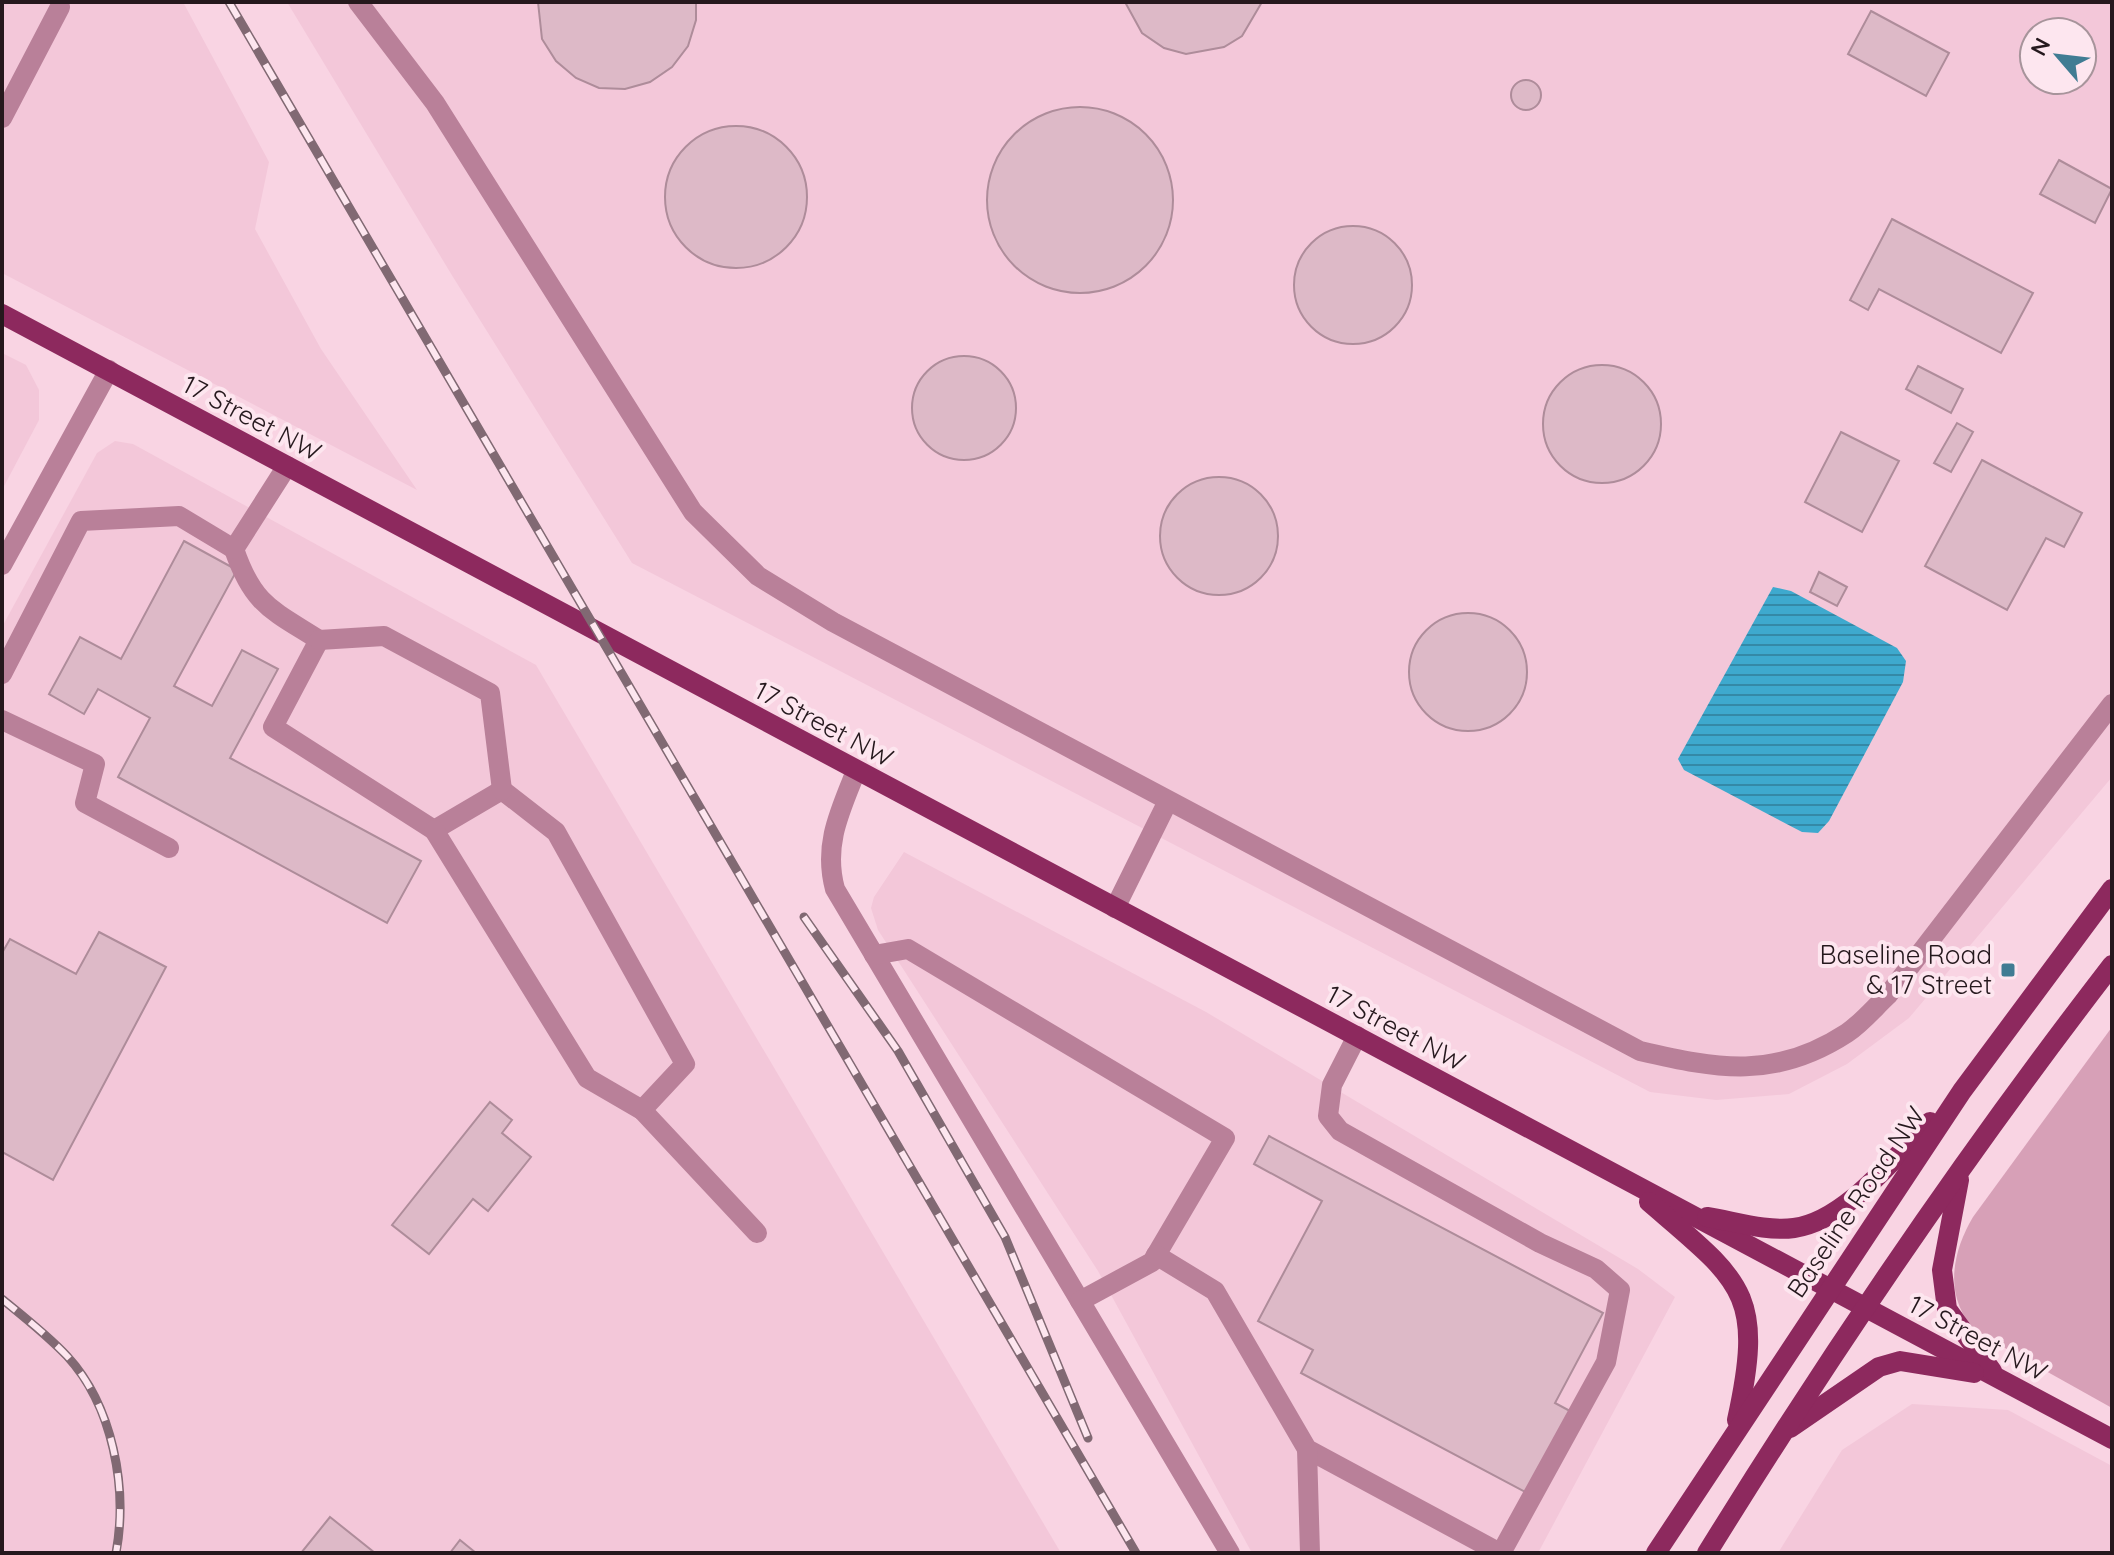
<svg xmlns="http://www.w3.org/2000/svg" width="2114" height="1555" font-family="Quicksand,sans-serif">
  <defs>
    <pattern id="water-rules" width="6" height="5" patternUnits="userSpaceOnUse" patternTransform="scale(2)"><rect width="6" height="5" fill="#3ea9ce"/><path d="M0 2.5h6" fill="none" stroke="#3489a7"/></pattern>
  </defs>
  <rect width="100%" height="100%" fill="#f9d4e3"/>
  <g fill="#f3c7d9" fill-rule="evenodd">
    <polygon points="2,2 183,2 269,162 255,229 321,349 417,490 2,273"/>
    <path d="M287,2H2112V777L1909,1018L1847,1064L1789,1094L1716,1100L1650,1092L632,563L453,277ZM2034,32H2082V80H2034Z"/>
    <polygon points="2,353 26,365 39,390 39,420 2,490"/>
    <polygon points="115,441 133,444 536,665 1061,1553 2,1553 2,627 97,453"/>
    <polygon points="904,852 1206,1012 1638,1269 1675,1297 1538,1553 1252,1553 1098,1271 878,930 871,908 874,897"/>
    <polygon points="1912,1404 2008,1410 2112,1466 2112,1553 1778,1553 1842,1450"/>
  </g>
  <path fill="#d7a0b7" d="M2112,1027V1408L1978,1333C1943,1300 1951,1254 1973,1217Z"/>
  <polygon fill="url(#water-rules)" points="1773,587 1791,591 1897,648 1906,661 1903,682 1829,821 1818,833 1802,832 1684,770 1678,759"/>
  <g fill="#ddb9c7" stroke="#ae8c9a" stroke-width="2">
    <polygon points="538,2 696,2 696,20 688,46 672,67 650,82 625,89 599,88 576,78 556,61 542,39"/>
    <polygon points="1125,2 1262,2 1242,36 1224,47 1186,54 1164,48 1142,33"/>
    <polygon points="1871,11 1949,53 1926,96 1848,54"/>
    <circle cx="1526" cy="95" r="15"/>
    <circle cx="1080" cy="200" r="93"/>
    <circle cx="736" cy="197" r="71"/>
    <polygon points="2059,160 2112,189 2095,223 2040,194"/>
    <polygon points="1892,219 2033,293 2001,353 1879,289 1868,310 1850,300"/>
    <circle cx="1353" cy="285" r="59"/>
    <circle cx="964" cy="408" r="52"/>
    <circle cx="1602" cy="424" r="59"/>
    <polygon points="1918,366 1963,389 1951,413 1906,389"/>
    <polygon points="1957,423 1973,432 1951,472 1934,463"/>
    <polygon points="1841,432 1899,461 1862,532 1805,502"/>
    <polygon points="1982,460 2082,513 2064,547 2046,538 2007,610 1925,566"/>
    <circle cx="1219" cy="536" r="59"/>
    <polygon points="184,541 237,570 174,686 212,706 242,650 278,669 230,758 421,861 387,923 118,777 150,718 98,689 84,714 49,694 80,637 121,659"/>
    <polygon points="1819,572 1847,587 1837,606 1810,592"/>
    <circle cx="1468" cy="672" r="59"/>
    <polygon points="99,932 166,967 53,1180 2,1152 2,953 10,939 76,974"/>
    <polygon points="490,1102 512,1120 502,1133 531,1157 488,1211 473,1199 429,1254 392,1225"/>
    <polygon points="1269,1136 1603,1313 1555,1403 1570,1411 1527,1493 1301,1373 1313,1350 1258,1321 1322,1201 1254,1164"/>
    <polygon points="330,1517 375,1553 301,1553"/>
    <polygon points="460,1540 476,1553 450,1553"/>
  </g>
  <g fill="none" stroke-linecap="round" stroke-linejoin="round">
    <g stroke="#b98099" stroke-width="20">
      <path d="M358,2L435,103L693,512L758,576L833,622L1640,1051C1718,1069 1775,1080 1847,1033C1862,1023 1875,1007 1888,995L2112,704"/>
      <polyline points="2,118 60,7"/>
      <path d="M287,466L234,549C253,605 272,610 319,640L273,727L434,830L502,790L556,832L685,1064L642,1110L757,1233"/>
      <polyline points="2,565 109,370"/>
      <polyline points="319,640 384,636 490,693 502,790"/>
      <polyline points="2,674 81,521 179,516 234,549"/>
      <polyline points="2,720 95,764 85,803 169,848"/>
      <path d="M856,771C840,811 823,845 835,889L1230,1553"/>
      <polyline points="434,830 587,1078 642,1110"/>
      <polyline points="1115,908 1168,801"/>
      <polyline points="874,955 908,949 1225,1138 1152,1262 1080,1301"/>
      <polyline points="1357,1036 1332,1085 1328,1116 1340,1131 1540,1243 1596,1269 1620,1290 1606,1362 1501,1553"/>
      <polyline points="1156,1255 1215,1291 1307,1449 1500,1553"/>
      <polyline points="1307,1449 1310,1553"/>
    </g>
    <g stroke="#8d295e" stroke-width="20">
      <polyline points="2,314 2112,1439"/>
      <polyline points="1959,1180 1942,1270 1947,1309 1992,1371"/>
      <path d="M1649,1202C1742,1282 1765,1292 1737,1420"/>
      <path d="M1707,1217C1733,1221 1767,1232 1794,1228C1846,1221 1894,1157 1930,1122"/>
      <polyline points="1790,1428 1879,1367 1900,1361 1974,1373"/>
      <polyline points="1656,1553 1962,1091 2112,889"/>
      <path d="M1707,1553C1832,1351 1967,1153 2112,965"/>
    </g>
    <defs>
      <g id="rail">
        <polyline points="229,2 1136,1553"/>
        <polyline points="804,917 898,1051 1005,1237 1088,1438"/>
        <path d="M2,1299C24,1317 47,1335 67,1356C113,1406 128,1488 116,1553"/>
      </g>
    </defs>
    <use href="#rail" stroke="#816973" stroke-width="9"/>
    <use href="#rail" stroke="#fde6ef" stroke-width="6" stroke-dasharray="18" stroke-linecap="butt"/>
  </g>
  <rect fill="#407c93" stroke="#fde6ef" stroke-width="3" x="2000" y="962" width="16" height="16" rx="4"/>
  <g text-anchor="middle" stroke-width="8" stroke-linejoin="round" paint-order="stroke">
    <g font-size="26" fill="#25181d" stroke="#fde6ef">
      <text transform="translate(252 418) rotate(28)" y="9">17 Street NW</text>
      <text transform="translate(824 724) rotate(28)" y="9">17 Street NW</text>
      <text transform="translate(1396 1028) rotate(28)" y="9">17 Street NW</text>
      <text transform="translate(1856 1202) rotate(-56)" y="9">Baseline Road NW</text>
      <text transform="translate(1978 1338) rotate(28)" y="9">17 Street NW</text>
    </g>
    <g font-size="26" fill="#25181d" stroke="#fde6ef" text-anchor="end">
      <text x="1992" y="964">Baseline Road<tspan x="1992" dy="30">&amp; 17 Street</tspan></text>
    </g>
  </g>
  <rect width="2114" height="1555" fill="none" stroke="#25181d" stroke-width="8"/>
  <g transform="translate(2058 56) rotate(298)"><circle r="38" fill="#fde6ef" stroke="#a7949b" stroke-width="2"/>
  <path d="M0-6L14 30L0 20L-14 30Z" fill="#407c93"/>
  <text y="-12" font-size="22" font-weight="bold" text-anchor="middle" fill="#25181d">N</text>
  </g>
</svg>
